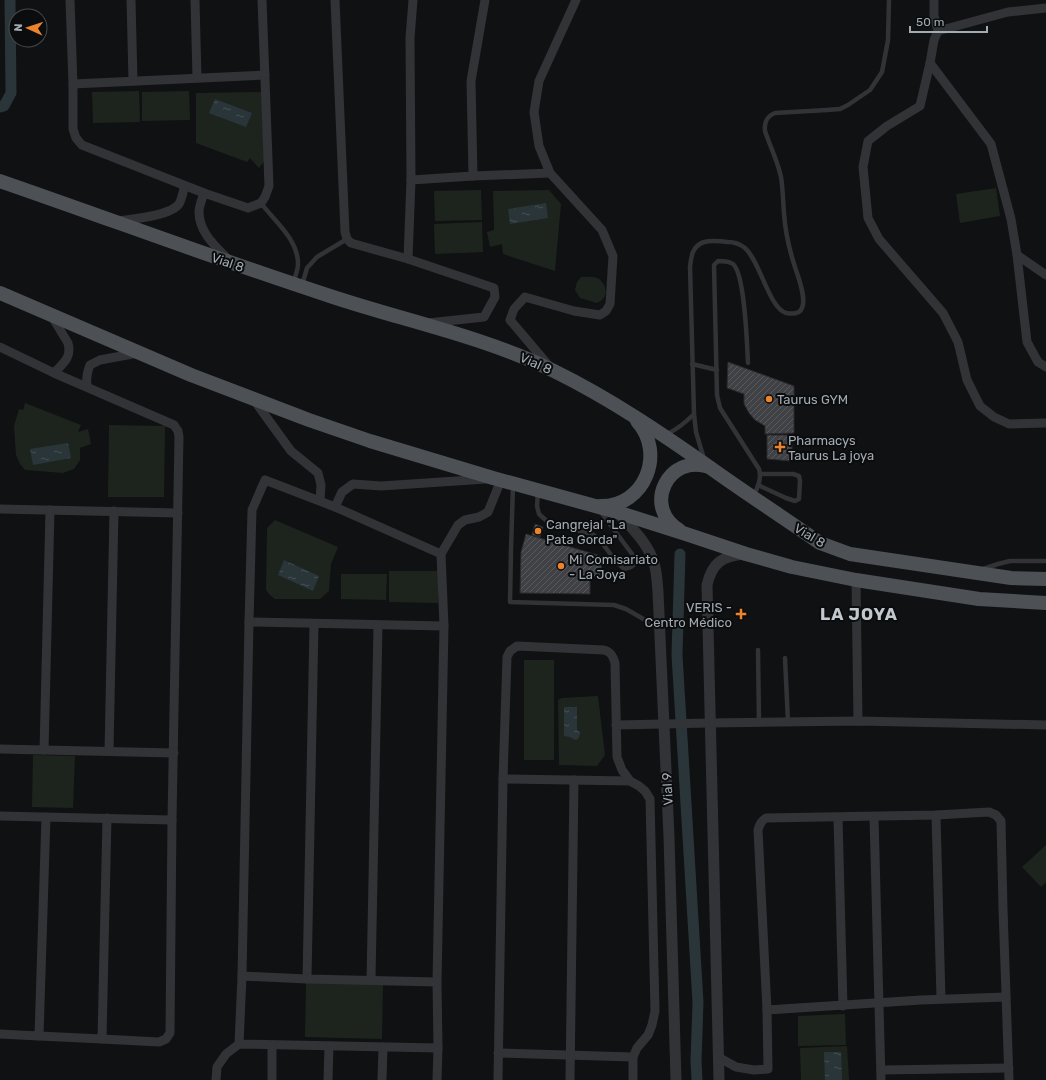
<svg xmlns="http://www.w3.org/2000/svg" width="1046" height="1080" font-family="Rubik,sans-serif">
  <defs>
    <pattern id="water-ripples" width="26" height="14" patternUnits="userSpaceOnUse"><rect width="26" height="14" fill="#2a353a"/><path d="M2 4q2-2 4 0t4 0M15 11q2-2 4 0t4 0" fill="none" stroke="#465054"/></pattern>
    <pattern id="building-hatch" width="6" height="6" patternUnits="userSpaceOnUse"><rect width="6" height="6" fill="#3f4145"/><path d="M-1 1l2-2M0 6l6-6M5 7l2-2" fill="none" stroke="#585a5d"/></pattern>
  </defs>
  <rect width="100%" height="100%" fill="#101112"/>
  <g fill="#1d241d">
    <polygon points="139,91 140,122 93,123 92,92"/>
    <polygon points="189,91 190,120 142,121 142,92"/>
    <polygon points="264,92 267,157 259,168 250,158 247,162 196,143 196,93"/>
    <polygon points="996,188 1000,216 960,223 956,194"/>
    <polygon points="481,190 482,220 435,221 434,191"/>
    <polygon points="549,190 561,204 555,271 503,254 502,244 490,247 487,232 494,230 493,191"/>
    <polygon points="482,222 483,252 435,254 434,224"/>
    <path d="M581,277C585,277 592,276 597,278C600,279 602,282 604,285C608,293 605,299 597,303L580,298L575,290L577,282Z"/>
    <polygon points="25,403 81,425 78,432 88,429 91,444 80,448 80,460 74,469 63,473 25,470 20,464 16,455 15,440 14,426 19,409 23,410"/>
    <polygon points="109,425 165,426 164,497 108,497"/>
    <polygon points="275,520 338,547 331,564 329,591 320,599 275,599 270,595 266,590 267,528"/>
    <polygon points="389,571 438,571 438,603 389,602"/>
    <polygon points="341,574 387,574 386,600 341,599"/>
    <rect x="524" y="660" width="30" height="100"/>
    <polygon points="598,696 605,755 597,766 559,765 558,700 562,698"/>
    <polygon points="33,755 75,756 73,808 32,807"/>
    <polygon points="1046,845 1046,882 1041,887 1022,867"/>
    <polygon points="306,983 383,984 382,1039 305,1037"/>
    <polygon points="845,1014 846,1045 798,1046 798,1016"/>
    <polygon points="847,1046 849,1080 801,1080 800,1048"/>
  </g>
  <g fill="url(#water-ripples)">
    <polygon points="215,99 252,113 246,127 209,113"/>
    <polygon points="546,203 548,218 510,224 508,209"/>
    <polygon points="68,443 71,458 33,465 30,449"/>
    <polygon points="284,560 319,576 313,591 278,575"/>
    <polygon points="564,707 577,707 577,730 579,731 580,734 578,739 575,740 570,737 564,736"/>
    <polygon points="824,1052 841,1052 842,1080 825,1080"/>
  </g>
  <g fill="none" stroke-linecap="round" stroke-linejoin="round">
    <g stroke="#2a353a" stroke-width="11">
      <polyline points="0,107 4,106 11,93 10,0"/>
      <polyline points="680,554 677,655 698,1002 696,1061 697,1080"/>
    </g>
  </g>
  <g fill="url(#building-hatch)" stroke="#2a2b2e">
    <polygon points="728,362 794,386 794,433 765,434 765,426 755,420 749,413 744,404 744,394 727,388"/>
    <polygon points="767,435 792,435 792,461 767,459"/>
    <polygon points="535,524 543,527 540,537 532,535"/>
    <polygon points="526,534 601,556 602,577 590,576 590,594 520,593 521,552"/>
  </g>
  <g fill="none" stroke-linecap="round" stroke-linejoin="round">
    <g stroke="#313336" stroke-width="4.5">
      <path d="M261,203C275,222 298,239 298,264C298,270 295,277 293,283"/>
      <polyline points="302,285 307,268 317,257 347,239"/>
      <path d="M748,363C747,345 745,274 733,264C729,261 723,261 718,261L714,265L717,395L720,408L759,469C762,479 758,488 753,496"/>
      <polyline points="692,364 717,370"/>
      <polyline points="694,414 696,432 704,459"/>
      <path d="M667,434C678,429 686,422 694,414L690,267C691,257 692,246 704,242C711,240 720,241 728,242C733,242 740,244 745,248C760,261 769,308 786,313C792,314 800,314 802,308C807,298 797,274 794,264C789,248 785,230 784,213C783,201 783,189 781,177C778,162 770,146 765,131C764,123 767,116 775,113L827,110L840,109L848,105L870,90L882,72L888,40L889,0"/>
      <polyline points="513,485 511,549 510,602 614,605 626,609 659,628"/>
      <polyline points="758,485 786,498 795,501 799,499 800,481 799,476 793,474 760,474"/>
      <polyline points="538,492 537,506 539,514 549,523 592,534 599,539 615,560 624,569 631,567 635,564 635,558 600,511"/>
      <polyline points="983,569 998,564 1010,561 1046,561"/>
      <polyline points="758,650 759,722"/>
      <polyline points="785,658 788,722"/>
    </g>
    <g stroke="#313336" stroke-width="9">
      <polyline points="70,0 73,84 73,129 76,138 82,145 204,193 248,208 261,203 265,197 269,186 262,0"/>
      <polyline points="131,0 133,81"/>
      <polyline points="195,0 197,78"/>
      <polyline points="335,0 345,232 347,239 351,243 408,259 494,288 495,297 484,317 428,323"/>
      <polyline points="485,0 471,81 473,176 550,173"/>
      <polyline points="934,0 934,16 938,31"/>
      <polyline points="1046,8 1008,12 938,31 934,40 930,63 920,106 887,126 868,141 863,167 868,218 879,239 943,313 958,342 967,380 980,406 994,417 1009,424 1046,423"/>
      <polyline points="930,63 991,144 1011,219 1017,255 1027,342 1038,362 1046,367"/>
      <polyline points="73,84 265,75"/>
      <polyline points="411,180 410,38 413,0"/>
      <path d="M204,193C202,199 199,206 199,212C199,232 215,246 228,259"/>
      <path d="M118,221C133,219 170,216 179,204C182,199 183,191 185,186"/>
      <polyline points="1017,255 1046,275"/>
      <polyline points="408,259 411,180 473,176"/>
      <path d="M51,315L68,343C72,358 63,363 54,373"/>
      <polyline points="0,347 54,373 174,425 178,431 179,437 172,820 0,816"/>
      <polyline points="549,366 510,320 514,309 525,297 574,311 600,315 606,311 610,304 613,256 602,230 550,173 539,146 534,112 539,81 576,0"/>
      <path d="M87,387C86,379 87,372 90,365L100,360L138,353"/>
      <polyline points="254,400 291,451 318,473 321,485 320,500"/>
      <polyline points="335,507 342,492 353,484 381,486 486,479"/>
      <polyline points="0,509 178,513"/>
      <polyline points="441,554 458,525 465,520 479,517 488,512 501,480"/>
      <polyline points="856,580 858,721"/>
      <polyline points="249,622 444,626"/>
      <polyline points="616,725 710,723 858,721 1046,725"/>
      <polyline points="0,749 44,750 50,510"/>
      <polyline points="44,750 174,753"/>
      <polyline points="109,751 114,511"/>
      <polyline points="503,779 630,781"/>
      <polyline points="936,815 941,999"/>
      <polyline points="874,817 881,1080"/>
      <polyline points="838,818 843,1006"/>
      <polyline points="242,976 249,622 252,510 265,480 335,507 441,554 444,626 437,982"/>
      <polyline points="307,979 314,624"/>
      <polyline points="371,980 378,625"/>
      <polyline points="767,1010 921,1000 1006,997"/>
      <polyline points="0,1034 39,1036 46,817"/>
      <polyline points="39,1036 102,1039 107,818"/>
      <polyline points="102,1039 159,1042 166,1039 170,1033 172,820"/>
      <polyline points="498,1053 633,1057"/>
      <path d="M718,1057L736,1067L754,1070L768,1069L767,1010L758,830C760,824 761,821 766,818L936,815L989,812L996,815L1001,821L1003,909L1009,1080"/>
      <polyline points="881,1070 1009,1068"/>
      <polyline points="216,1080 217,1067 226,1054 239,1044 438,1048 437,982 307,979 242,976 239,1044"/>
      <polyline points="272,1080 272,1045"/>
      <polyline points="328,1080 329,1046"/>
      <polyline points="382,1080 383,1047"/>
      <polyline points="437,1080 438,1048"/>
      <path d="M498,1080L503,779L507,657L510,651L517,646L604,650C611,652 613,656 615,663L617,757L622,770L630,781L639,786L645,791L650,799L655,1011L652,1025L648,1035L637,1048L633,1057V1080"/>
      <polyline points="570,1080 574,780"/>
    </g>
    <g stroke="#313336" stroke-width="11">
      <path d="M617,512C631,527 646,541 653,560C657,570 657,581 658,592L669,837L676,1080"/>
      <path d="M719,1080L707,585C712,563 722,556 744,554"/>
    </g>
    <g stroke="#4d5155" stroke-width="14">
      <path d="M0,181C110,219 219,260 330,296C405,321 482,336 554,371C609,398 661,433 712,469C747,494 784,518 820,543L850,554L1011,578L1046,579"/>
      <polyline points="0,293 191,375 309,420 370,441 493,478 617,512 686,534 746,554 792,567 856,580 979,599 1046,603"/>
      <path d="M600,506C645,507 666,453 637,421"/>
      <path d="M679,530C642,507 668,453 709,467"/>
    </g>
  </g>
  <g fill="#ec842e" stroke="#0b0c0d" stroke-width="1.5">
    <circle cx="769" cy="399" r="4"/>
    <path d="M778 441h4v4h4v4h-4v4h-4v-4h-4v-4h4z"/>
    <circle cx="538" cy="531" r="4"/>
    <circle cx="561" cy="566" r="4"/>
    <path d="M739 608h4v4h4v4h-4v4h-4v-4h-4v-4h4z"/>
  </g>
  <g text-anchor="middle" stroke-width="4" stroke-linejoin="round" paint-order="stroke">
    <g font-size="13" fill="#a2aab2" stroke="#0b0c0d">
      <text transform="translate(228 262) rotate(19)" y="5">Vial 8</text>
      <text transform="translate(536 363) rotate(24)" y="5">Vial 8</text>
      <text transform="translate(810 535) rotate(31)" y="5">Vial 8</text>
      <text transform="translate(667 789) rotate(-93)" y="5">Vial 9</text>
    </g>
    <g font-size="13" fill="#a2aab2" stroke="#0b0c0d" text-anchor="start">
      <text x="777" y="404">Taurus GYM</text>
      <text x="788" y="445">Pharmacys<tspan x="788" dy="15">Taurus La joya</tspan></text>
      <text x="546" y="529">Cangrejal "La<tspan x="546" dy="15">Pata Gorda"</tspan></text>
      <text x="569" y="564">Mi Comisariato<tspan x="569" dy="15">- La Joya</tspan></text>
      <text x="732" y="612" text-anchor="end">VERIS -<tspan x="732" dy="15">Centro Médico</tspan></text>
    </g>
    <g font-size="17" font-weight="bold" letter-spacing="1" fill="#c3c8ce" stroke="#0b0c0d">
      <text x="859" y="620">LA JOYA</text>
    </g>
  </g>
  <g transform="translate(28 28) rotate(273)"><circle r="19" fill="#0b0c0d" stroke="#474b4f"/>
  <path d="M0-3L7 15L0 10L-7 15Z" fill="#ec842e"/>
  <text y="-6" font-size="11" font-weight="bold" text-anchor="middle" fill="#a2aab2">N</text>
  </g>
  <path d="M910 26v6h77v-6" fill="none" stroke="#a2aab2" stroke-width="2"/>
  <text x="916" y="26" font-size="12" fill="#a2aab2" stroke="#0b0c0d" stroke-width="3" paint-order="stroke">50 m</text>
</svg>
